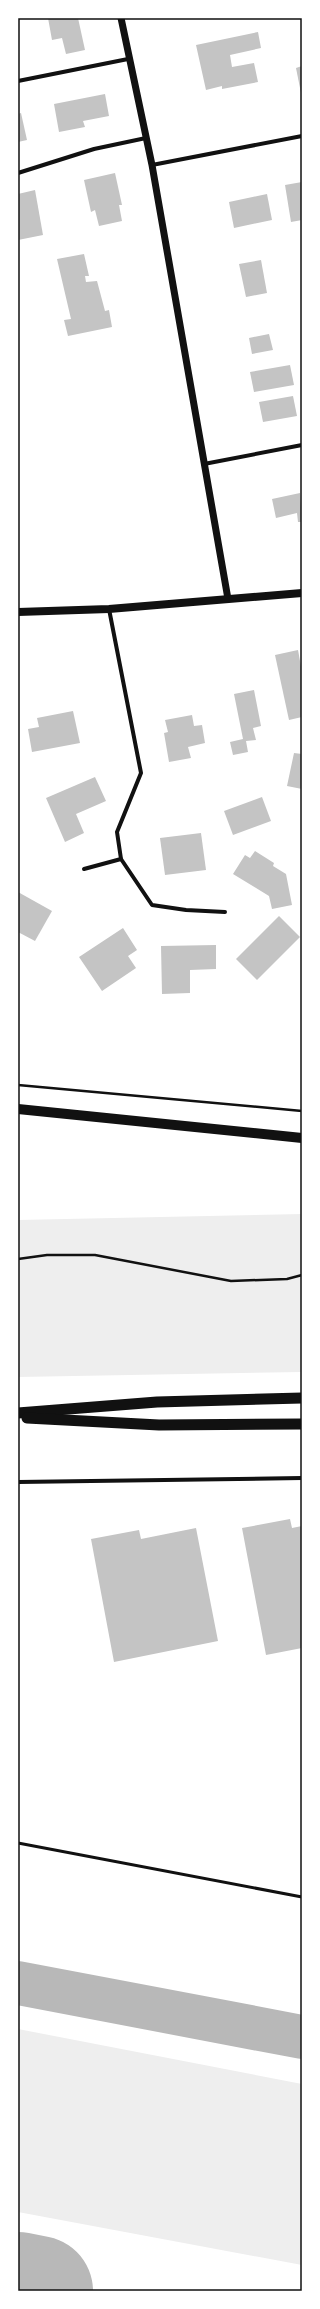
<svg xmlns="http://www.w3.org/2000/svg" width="320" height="2309" font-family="'Nunito Sans',sans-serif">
  <rect width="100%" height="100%" fill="#fff"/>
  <g fill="#eee">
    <polygon points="302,1214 302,1372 18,1377 18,1220"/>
    <polygon points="18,2029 302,2084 302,2265 18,2212"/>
  </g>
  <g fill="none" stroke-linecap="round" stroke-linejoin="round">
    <polyline stroke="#b8b8b8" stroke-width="44" points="18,1983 302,2037"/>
    <polyline stroke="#b8b8b8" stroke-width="110" points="18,2287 38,2291"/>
  </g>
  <g fill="#c4c4c4">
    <polygon points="48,18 78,18 85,50 66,54 62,38 52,40"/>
    <polygon points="258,32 261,48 230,55 232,67 254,63 258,82 222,89 222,86 206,90 196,45"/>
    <polygon points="302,66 302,93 301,93 296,68"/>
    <polygon points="105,94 109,116 83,121 85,127 59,132 54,104"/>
    <polygon points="21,113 27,140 18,142 18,114"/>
    <polygon points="115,173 122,205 119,205 122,221 99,226 95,210 91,212 84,180"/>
    <polygon points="302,182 302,220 291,222 285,185"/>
    <polygon points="35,190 43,235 18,240 18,194"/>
    <polygon points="267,194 272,220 234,228 229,202"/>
    <polygon points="84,254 89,276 85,276 86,282 97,281 105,311 109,310 112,327 68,336 64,320 71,319 57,259"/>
    <polygon points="261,260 267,293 246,297 239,264"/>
    <polygon points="269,334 273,350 252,354 249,338"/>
    <polygon points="290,365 294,385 254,392 250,372"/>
    <polygon points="293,396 297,416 263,422 259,402"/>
    <polygon points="300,493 302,522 298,522 297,513 276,518 272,499"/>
    <polygon points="298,650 302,672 302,717 289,720 275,655"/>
    <polygon points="254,690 261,726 253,728 256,740 246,741 248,752 233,755 230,742 243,739 234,694"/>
    <polygon points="73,711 80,743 32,752 28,729 39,727 37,718"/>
    <polygon points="192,715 194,726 202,725 205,743 188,747 191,758 169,762 164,733 168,732 165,720"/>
    <polygon points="294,753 302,754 302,789 287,786"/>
    <polygon points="95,777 106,801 76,814 84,833 65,842 46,798"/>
    <polygon points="262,797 271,821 233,835 224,811"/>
    <polygon points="201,833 206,870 165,875 160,838"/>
    <polygon points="255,851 274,863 273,866 286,874 292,905 272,909 269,896 233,874 245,855 250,858"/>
    <polygon points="18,892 52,911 35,941 18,932"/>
    <polygon points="279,916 300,937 257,980 236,959"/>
    <polygon points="123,928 137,950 128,956 136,968 102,991 79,957"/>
    <polygon points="216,945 216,969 190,970 190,993 162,994 161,946"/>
    <polygon points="290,1519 292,1528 302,1526 302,1648 266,1655 242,1528"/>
    <polygon points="196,1528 218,1641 114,1662 91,1539 139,1530 141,1539"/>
  </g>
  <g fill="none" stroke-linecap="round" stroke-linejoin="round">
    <g stroke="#111" stroke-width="2.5">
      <polyline points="18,1085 302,1111"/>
      <polyline points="18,1259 47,1255 95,1255 231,1281 287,1279 302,1275"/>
    </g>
    <polyline stroke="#111" stroke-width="3" points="18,1843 302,1897"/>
    <g stroke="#111" stroke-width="4">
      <polyline points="18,81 128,59"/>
      <polyline points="152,165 302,136"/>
      <polyline points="18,173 94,149 146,138"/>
      <polyline points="204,464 302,445"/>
      <polyline points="109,609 141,773 117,832 121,859 152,905 186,910 225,912"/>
      <polyline points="84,869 121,859"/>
      <polyline points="18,1482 302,1478"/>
    </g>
    <polyline stroke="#111" stroke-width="7" points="121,18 152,165 228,599"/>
    <polyline stroke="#111" stroke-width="8" points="18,612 109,609 302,593"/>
    <polyline stroke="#111" stroke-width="10" points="18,1109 302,1138"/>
    <g stroke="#111" stroke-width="11">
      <polyline points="18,1413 157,1402 302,1398"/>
      <polyline points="27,1418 159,1425 302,1424"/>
    </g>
  </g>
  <rect width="320" height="2309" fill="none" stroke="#ffffff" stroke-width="38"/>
  <rect x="19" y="19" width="282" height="2271" fill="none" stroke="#111" stroke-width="1.5"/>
</svg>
